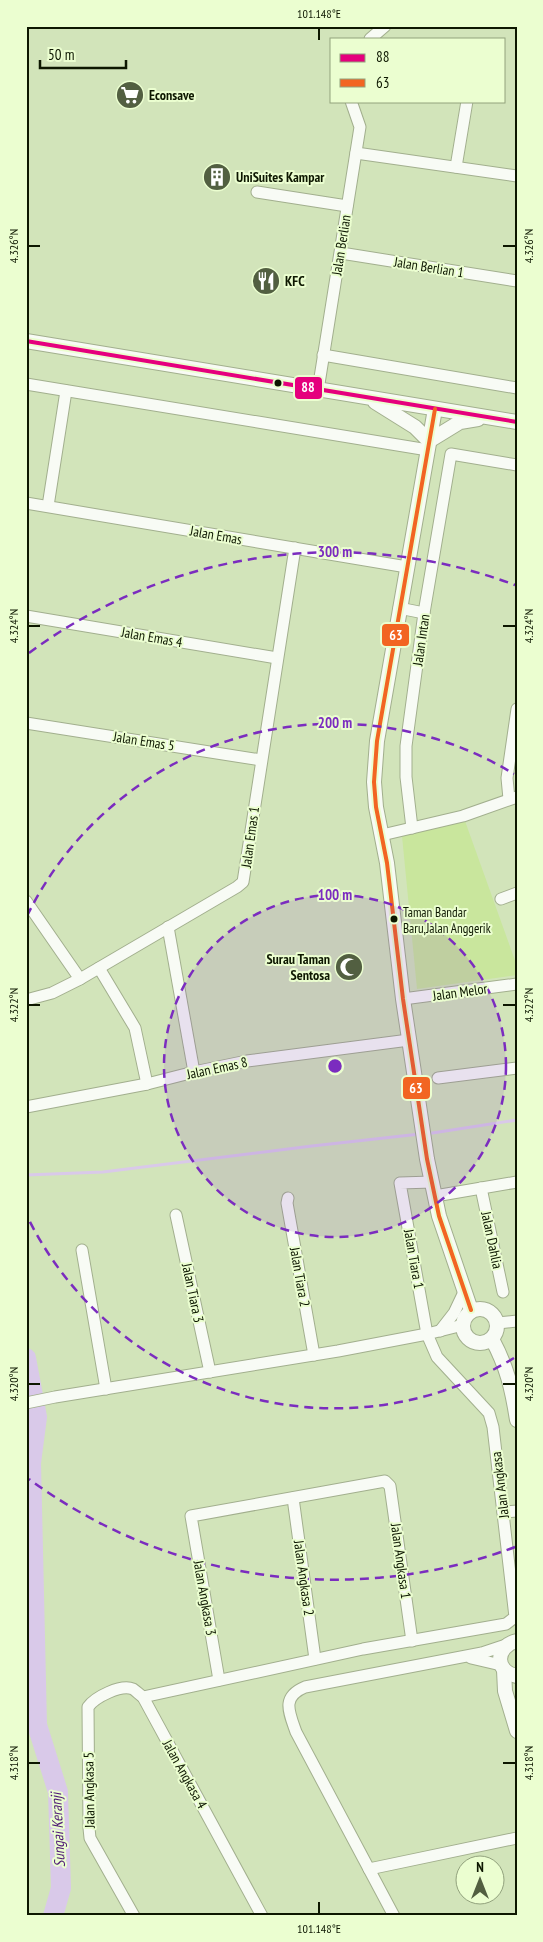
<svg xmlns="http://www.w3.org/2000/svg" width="543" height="1942" font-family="'PT Sans Narrow',sans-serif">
  <rect width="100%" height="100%" fill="#d2e4ba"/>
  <polygon fill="#c9e69d" points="465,821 517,966 517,975 417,989 402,836"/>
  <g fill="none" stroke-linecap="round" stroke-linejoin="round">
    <g stroke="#d9c9e9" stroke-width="3">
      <polyline points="426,1134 517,1120"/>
      <polyline points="26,1175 103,1172 312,1146 420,1134"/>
    </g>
    <polyline stroke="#d9c9e9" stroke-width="20" points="26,1358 37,1417 31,1463 37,1725 58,1792 61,1888 53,1916"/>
    <defs>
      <g id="minor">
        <polyline points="370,39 385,26"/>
        <polyline points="356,153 517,176"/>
        <polyline points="456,167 467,101"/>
        <polyline points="257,192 347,206"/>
        <polyline points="341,253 517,281"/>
        <polyline points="323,355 517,388"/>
        <polyline points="26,384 428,450"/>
        <polyline points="318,390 360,127 351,101"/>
        <polyline points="26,503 407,567"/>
        <polyline points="48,506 66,391"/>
        <polyline points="399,608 424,613"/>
        <polyline points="26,616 277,658"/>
        <polyline points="26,723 261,760"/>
        <polyline points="509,799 507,778 517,709"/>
        <polyline points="412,828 406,777 406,746 424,613 451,454 517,465"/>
        <polyline points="382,835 463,816 517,797"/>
        <polyline points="501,899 517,893"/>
        <polyline points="26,901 80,979"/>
        <polyline points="168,927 194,1072"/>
        <polyline points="99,968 135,1028 147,1084"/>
        <polyline points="403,999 517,984"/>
        <polyline points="26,1000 52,993 80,979 237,887 243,882 295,548"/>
        <polyline points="438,1078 517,1068"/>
        <polyline points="26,1107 147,1084 194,1072 247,1061 409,1040"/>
        <polyline points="481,1188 503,1292"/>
        <polyline points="435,1196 517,1182"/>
        <polyline points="288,1198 287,1203 314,1355"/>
        <polyline points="176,1215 210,1372"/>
        <polyline points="82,1250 106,1389"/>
        <polyline points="498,1323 517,1321"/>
        <polyline points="440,1331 454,1313 464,1292"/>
        <polyline points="26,1403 55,1397 338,1351 427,1334 463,1325"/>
        <polyline points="293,1498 315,1659"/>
        <polyline points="503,1512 517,1511"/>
        <polyline points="471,1658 501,1665"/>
        <polyline points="219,1680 191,1516 385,1481 390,1486 412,1641"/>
        <polyline points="143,1697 363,1649 506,1624 515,1617 493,1427 489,1413 437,1357 427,1334 400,1183 432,1182"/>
        <polyline points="369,1869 517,1838"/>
        <path d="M134,1916L90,1838L89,1828L88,1707C95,1697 121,1684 133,1689C136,1691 140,1695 143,1697L262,1916"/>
        <path d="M394,1916L296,1732C289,1712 281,1697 305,1687L482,1653L506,1645"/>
      </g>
      <g id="tertiary">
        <polyline points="26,341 517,422"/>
        <polyline points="375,402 415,427 429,441"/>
        <polyline points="435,409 377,741 374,782 376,807 387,863 403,999 427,1159 439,1216 471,1310"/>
        <polyline points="429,441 460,422 478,419"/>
        <circle cx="480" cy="1326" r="17"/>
        <path d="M492,1339C507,1367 512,1388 517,1420"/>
        <path d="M517,1641C495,1646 494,1672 517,1676"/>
        <polyline points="504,1670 505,1691 517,1731"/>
      </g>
    </defs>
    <use href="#minor" stroke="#a2af8e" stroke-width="13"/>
    <use href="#tertiary" stroke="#a2af8e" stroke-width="16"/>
    <use href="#minor" stroke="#f8fbf5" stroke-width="11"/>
    <use href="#tertiary" stroke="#f8fbf5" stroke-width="14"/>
    <defs>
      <polyline id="bus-1" points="26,341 517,422"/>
      <polyline id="bus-2" points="435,409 377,741 374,782 376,807 387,863 403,999 427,1159 439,1216 471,1310"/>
    </defs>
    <use href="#bus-1" stroke="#ebfed0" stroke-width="8"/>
    <use href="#bus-2" stroke="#ebfed0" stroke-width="8"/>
    <use href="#bus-1" stroke="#e5007d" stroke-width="4"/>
    <use href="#bus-2" stroke="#f26522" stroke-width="4"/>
  </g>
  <path fill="none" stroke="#0d1700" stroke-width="2" d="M319,28V40M28,246H40M503,246H516M28,626H40M503,626H516M28,1005H40M503,1005H516M28,1384H40M503,1384H516M28,1763H40M503,1763H516M319,1902V1914"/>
  <circle cx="335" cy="1066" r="171" fill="#7b2cbf" fill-opacity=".12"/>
  <g fill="none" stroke="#7b2cbf" stroke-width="2.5" stroke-dasharray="9 6">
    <circle cx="335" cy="1066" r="171"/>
    <path d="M514 1358A343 343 0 0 1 27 1216M27 916A343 343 0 0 1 514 774"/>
    <path d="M515 1547A514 514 0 0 1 29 1479M29 653A514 514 0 0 1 515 585"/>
  </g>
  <defs>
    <symbol id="supermarket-disc" viewBox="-11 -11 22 22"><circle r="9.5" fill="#525f41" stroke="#ebfed0"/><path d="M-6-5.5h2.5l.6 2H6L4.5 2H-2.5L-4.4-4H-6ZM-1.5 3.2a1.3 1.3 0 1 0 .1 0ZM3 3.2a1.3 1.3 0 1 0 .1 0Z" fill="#fff"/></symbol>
    <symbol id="building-disc" viewBox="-11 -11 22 22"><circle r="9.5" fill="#525f41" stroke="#ebfed0"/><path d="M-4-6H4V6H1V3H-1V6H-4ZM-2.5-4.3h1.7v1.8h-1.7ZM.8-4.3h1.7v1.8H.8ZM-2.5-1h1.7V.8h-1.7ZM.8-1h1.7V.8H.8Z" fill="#fff"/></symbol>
    <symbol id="restaurant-disc" viewBox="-11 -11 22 22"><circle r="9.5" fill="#525f41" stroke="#ebfed0"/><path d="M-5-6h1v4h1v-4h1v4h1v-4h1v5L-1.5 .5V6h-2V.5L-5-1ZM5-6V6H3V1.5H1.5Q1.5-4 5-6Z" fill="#fff"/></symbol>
    <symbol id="mosque-disc" viewBox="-11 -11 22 22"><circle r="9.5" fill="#525f41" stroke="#ebfed0"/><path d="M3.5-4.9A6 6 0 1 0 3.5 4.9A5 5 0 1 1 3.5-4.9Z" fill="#fff"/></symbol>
  </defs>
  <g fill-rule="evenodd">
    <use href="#supermarket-disc" x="114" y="79" width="32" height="32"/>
    <use href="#building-disc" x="201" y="161" width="32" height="32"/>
    <use href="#restaurant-disc" x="250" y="265" width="32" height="32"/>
    <use href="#mosque-disc" x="333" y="951" width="32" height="32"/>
  </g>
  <g fill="#0d1700" stroke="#ebfed0" stroke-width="2">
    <circle cx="278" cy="383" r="4.5"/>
    <circle cx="394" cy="919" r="4.5"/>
  </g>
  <g text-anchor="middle" stroke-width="4" stroke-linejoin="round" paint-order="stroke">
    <g font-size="13" fill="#0d1700" stroke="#ebfed0" text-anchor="start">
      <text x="403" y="917">Taman Bandar<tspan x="403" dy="16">Baru,Jalan Anggerik</tspan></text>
    </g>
    <g font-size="14" font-weight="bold" fill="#0d1700" stroke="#ebfed0" text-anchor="start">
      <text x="149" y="100">Econsave</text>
      <text x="236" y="182">UniSuites Kampar</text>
      <text x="285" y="286">KFC</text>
      <text x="330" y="964" text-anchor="end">Surau Taman<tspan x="330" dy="16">Sentosa</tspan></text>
    </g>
    <g font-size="14" fill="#0d1700" stroke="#ebfed0">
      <text transform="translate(341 245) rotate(-81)" y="5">Jalan Berlian</text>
      <text transform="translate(429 267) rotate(9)" y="5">Jalan Berlian 1</text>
      <text transform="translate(216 535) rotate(10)" y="5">Jalan Emas</text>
      <text transform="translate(152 637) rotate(10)" y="5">Jalan Emas 4</text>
      <text transform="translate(421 640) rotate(-82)" y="5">Jalan Intan</text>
      <text transform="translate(144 741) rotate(9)" y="5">Jalan Emas 5</text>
      <text transform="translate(250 837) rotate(-82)" y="5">Jalan Emas 1</text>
      <text transform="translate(460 992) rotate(-8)" y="5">Jalan Melor</text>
      <text transform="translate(217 1068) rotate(-12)" y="5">Jalan Emas 8</text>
      <text transform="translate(492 1240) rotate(78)" y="5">Jalan Dahlia</text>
      <text transform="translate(414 1259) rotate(80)" y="5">Jalan Tiara 1</text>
      <text transform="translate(300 1277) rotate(80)" y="5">Jalan Tiara 2</text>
      <text transform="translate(193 1293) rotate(78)" y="5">Jalan Tiara 3</text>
      <text transform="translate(500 1485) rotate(-97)" y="5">Jalan Angkasa</text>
      <text transform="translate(401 1561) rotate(82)" y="5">Jalan Angkasa 1</text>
      <text transform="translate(304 1578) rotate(82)" y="5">Jalan Angkasa 2</text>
      <text transform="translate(205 1598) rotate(80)" y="5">Jalan Angkasa 3</text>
      <text transform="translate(185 1774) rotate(61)" y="5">Jalan Angkasa 4</text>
      <text transform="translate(89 1790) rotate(-91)" y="5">Jalan Angkasa 5</text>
    </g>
    <g font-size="15" font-style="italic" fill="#4f1a76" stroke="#ebfed0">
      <text transform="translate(58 1830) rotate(-93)" y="5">Sungai Keranji</text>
    </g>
  </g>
  <circle cx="335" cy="1066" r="8" fill="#7b2cbf" stroke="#ebfed0" stroke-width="2.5"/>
  <g font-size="15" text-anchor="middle" font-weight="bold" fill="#7b2cbf" stroke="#ebfed0" stroke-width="4" stroke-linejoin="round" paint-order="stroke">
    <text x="335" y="557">300 m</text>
    <text x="335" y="728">200 m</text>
    <text x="335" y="900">100 m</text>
  </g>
  <g stroke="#ebfed0" stroke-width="2">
    <rect x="294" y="376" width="29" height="24" rx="5" fill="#e5007d"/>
    <rect x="381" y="623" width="29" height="24" rx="5" fill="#f26522"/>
    <rect x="402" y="1076" width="29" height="24" rx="5" fill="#f26522"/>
  </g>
  <g font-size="14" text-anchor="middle" font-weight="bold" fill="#fff">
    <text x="308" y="392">88</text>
    <text x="396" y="640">63</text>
    <text x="416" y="1093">63</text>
  </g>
  <rect width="543" height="1942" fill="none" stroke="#ebfed0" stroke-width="55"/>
  <rect x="330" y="38" width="175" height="65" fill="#ebfed0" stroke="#92a27d"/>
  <rect x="340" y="54" width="25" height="8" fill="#e5007d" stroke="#92a27d"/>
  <text x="376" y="62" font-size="15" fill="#0d1700">88</text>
  <rect x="340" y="79" width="25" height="8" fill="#f26522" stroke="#92a27d"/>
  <text x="376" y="88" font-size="15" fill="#0d1700">63</text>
  <g transform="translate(480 1880)"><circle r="24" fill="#ebfed0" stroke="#92a27d"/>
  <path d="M0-4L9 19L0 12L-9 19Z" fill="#525f41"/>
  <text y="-8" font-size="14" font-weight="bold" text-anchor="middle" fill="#0d1700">N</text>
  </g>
  <path d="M40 60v8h86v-8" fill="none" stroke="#0d1700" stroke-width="2.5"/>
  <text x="48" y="60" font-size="15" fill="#0d1700" stroke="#ebfed0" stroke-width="4" paint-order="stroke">50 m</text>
  <rect x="28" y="28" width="488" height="1886" fill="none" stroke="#0d1700" stroke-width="2"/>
  <g font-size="12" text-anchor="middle" fill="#0d1700">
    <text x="319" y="18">101.148°E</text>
    <text transform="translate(14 246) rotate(-90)" y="4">4.326°N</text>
    <text transform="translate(529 246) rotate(-90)" y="4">4.326°N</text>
    <text transform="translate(14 626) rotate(-90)" y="4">4.324°N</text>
    <text transform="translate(529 626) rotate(-90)" y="4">4.324°N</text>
    <text transform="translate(14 1005) rotate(-90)" y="4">4.322°N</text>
    <text transform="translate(529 1005) rotate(-90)" y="4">4.322°N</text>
    <text transform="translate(14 1384) rotate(-90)" y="4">4.320°N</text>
    <text transform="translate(529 1384) rotate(-90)" y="4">4.320°N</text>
    <text transform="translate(14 1763) rotate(-90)" y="4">4.318°N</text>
    <text transform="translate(529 1763) rotate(-90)" y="4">4.318°N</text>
    <text x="319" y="1933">101.148°E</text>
  </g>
</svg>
